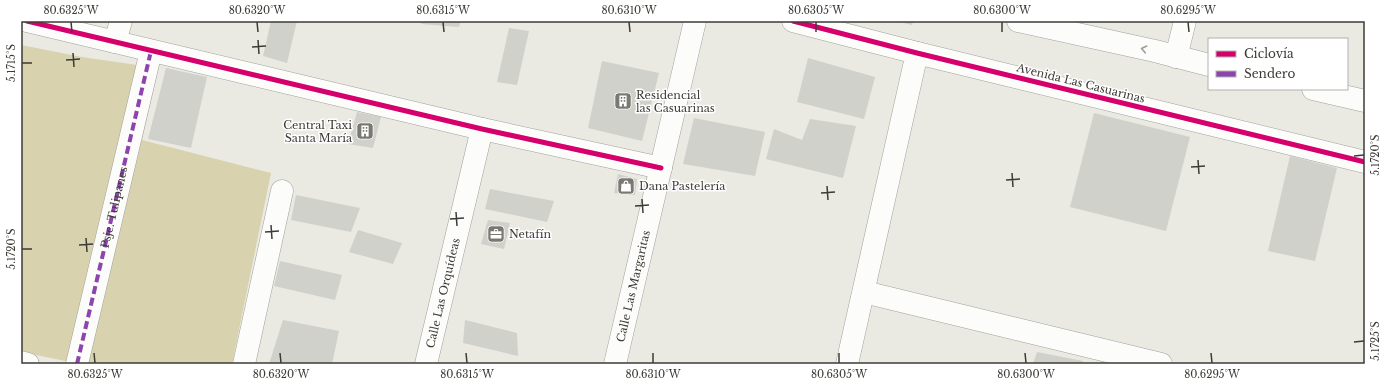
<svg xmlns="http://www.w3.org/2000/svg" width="1386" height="385" font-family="'Libre Baskerville',serif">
  <rect width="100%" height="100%" fill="#eae9e2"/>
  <polygon fill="#d8d3ae" points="21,45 82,57 158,68 142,140 271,173 232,364 80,364 21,352"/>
  <g fill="#d1d1cb">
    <polygon points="271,21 297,21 287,63 263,56"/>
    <polygon points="422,21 461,21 459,27 421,24"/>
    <polygon points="896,21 913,21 912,25"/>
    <polygon points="509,28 529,31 517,85 497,82"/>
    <polygon points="808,58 875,77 864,119 797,102"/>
    <polygon points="602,61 659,73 642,141 588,128"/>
    <polygon points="166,68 207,77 191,148 148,139"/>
    <polygon points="357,112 381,117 373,148 348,144"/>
    <polygon points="1094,113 1190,137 1166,231 1070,207"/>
    <polygon points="694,118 765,132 755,176 683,164"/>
    <polygon points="810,119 856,126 843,178 766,159 774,129 802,140"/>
    <polygon points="1290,156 1337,168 1315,261 1268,251"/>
    <polygon points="618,174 637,179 635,195 614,193"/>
    <polygon points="490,189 554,201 547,222 485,209"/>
    <polygon points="296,195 360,208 351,232 291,220"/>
    <polygon points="488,220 510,223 504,249 481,244"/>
    <polygon points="358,230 402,243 393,264 349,252"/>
    <polygon points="280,261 342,275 335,300 274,286"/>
    <polygon points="283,320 339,331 332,364 269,364"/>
    <polygon points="465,320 517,333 518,356 463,343"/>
    <polygon points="1037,352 1083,361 1082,364 1033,364"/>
  </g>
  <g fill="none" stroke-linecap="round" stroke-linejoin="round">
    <defs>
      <g id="street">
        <polyline points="27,21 482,129 661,168"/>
        <polyline points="115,42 121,21"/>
        <polyline points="1176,57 1185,21"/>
        <polyline points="864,292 1161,364"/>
        <polyline points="21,362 28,364"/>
        <path id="s1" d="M77,364L151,51"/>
        <polyline points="244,364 282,191"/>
        <path id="s2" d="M426,364L482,129"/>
        <path id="s3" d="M615,364L695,21"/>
        <polyline points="847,364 917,53"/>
      </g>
      <g id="secondary">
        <polyline points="793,21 917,53 1365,162"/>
        <polyline points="1018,21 1155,51 1209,65"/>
        <polyline points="1313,89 1365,101"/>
      </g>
    </defs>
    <use href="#street" stroke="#a1a19c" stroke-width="23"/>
    <use href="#secondary" stroke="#a1a19c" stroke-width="23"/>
    <use href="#street" stroke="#fcfcfb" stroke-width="22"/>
    <use href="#secondary" stroke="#fcfcfb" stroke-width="22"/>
    <polyline stroke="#8e44ad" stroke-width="4" stroke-dasharray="8 4" stroke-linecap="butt" points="77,364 151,51"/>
    <defs>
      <g id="cycleway">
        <polyline points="27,21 482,129 661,168"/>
        <polyline points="793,21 917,53 1365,162"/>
      </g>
    </defs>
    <use href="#cycleway" stroke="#fff" stroke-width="8"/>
    <use href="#cycleway" stroke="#d6006c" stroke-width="5"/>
  </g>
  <defs><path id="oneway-chevron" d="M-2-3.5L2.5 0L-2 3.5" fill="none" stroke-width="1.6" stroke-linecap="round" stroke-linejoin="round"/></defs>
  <use stroke="#9c9c98" href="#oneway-chevron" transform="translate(1144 49) rotate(-168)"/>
  <path fill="none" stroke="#3c3b36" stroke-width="1.5" d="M71,22L72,32M257,22L258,32M443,22L444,32M629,22L630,32M816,22V32M1002,22V32M1188,22L1189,32M258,40L259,54M252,47L266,46M73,53L74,67M66,60L80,59M22,63H32M1354,156L1364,155M1198,160L1199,174M1191,167L1205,166M1012,173L1013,187M1006,180L1020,179M827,186L828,200M821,193L835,192M642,199L643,213M635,206L649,205M456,212L457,226M450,219L464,218M271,225L272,239M265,232L279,231M86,238L87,252M79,245L93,244M22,249H32M1354,342L1364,341M94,353L95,363M280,353L281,363M466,353L467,363M653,353V363M839,353V363M1025,353L1026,363M1211,353L1212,363"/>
  <defs>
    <symbol id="building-square" viewBox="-11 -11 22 22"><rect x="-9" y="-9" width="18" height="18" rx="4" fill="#797872" stroke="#fff"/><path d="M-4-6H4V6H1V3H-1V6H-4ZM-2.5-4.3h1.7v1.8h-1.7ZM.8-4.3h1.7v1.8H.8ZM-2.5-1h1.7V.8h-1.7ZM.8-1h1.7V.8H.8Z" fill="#fff"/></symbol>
    <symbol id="shop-square" viewBox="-11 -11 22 22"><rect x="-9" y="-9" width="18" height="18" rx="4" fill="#797872" stroke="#fff"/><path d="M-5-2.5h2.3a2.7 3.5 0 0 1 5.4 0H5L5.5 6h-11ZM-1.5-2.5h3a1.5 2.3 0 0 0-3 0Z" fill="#fff"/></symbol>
    <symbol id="office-square" viewBox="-11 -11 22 22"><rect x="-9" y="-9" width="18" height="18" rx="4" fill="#797872" stroke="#fff"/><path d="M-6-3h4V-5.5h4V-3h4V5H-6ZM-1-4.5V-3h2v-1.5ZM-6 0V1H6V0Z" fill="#fff"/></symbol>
  </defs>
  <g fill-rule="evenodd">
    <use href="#building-square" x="613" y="91" width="20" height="20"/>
    <use href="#building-square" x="355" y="121" width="20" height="20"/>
    <use href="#shop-square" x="616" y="176" width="20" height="20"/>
    <use href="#office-square" x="486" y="224" width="20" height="20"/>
  </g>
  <g text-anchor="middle" stroke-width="3" stroke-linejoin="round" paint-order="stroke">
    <g font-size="11" fill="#3c3b36" stroke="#fff">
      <text transform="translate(1081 83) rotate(14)" y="4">Avenida Las Casuarinas</text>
      <text dy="4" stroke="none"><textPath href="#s1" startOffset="161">Psje. Tulipanes</textPath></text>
      <text dy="4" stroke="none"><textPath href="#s3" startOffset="80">Calle Las Margaritas</textPath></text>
      <text dy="4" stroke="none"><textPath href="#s2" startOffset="73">Calle Las Orquídeas</textPath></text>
    </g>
    <g font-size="11" fill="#3c3b36" stroke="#fff" text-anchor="start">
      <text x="636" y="99">Residencial<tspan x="636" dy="13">las Casuarinas</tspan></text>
      <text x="352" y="129" text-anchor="end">Central Taxi<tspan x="352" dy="13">Santa María</tspan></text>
      <text x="639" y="190">Dana Pastelería</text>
      <text x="509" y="238">Netafín</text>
    </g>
  </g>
  <rect width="1386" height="385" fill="none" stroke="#ffffff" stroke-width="44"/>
  <rect x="1208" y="38" width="140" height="52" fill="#ffffff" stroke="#b1b1af"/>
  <rect x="1216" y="51" width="20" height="6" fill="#d6006c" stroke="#b1b1af"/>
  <text x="1244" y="58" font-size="12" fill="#3c3b36">Ciclovía</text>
  <rect x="1216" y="71" width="20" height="6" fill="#8e44ad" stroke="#b1b1af"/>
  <text x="1244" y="78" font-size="12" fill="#3c3b36">Sendero</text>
  <rect x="22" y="22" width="1342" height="341" fill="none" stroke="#3c3b36" stroke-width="1.5"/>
  <g font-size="10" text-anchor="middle" fill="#3c3b36">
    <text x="71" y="14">80.6325°W</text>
    <text x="257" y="14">80.6320°W</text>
    <text x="443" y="14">80.6315°W</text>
    <text x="629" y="14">80.6310°W</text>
    <text x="816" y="14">80.6305°W</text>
    <text x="1002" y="14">80.6300°W</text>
    <text x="1188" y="14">80.6295°W</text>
    <text transform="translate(11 63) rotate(-90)" y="4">5.1715°S</text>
    <text transform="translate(1375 155) rotate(-90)" y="4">5.1720°S</text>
    <text transform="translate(11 249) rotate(-90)" y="4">5.1720°S</text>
    <text transform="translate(1375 341) rotate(-90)" y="4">5.1725°S</text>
    <text x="95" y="378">80.6325°W</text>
    <text x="281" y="378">80.6320°W</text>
    <text x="467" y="378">80.6315°W</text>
    <text x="653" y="378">80.6310°W</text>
    <text x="839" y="378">80.6305°W</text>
    <text x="1026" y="378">80.6300°W</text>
    <text x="1212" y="378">80.6295°W</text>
  </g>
</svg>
